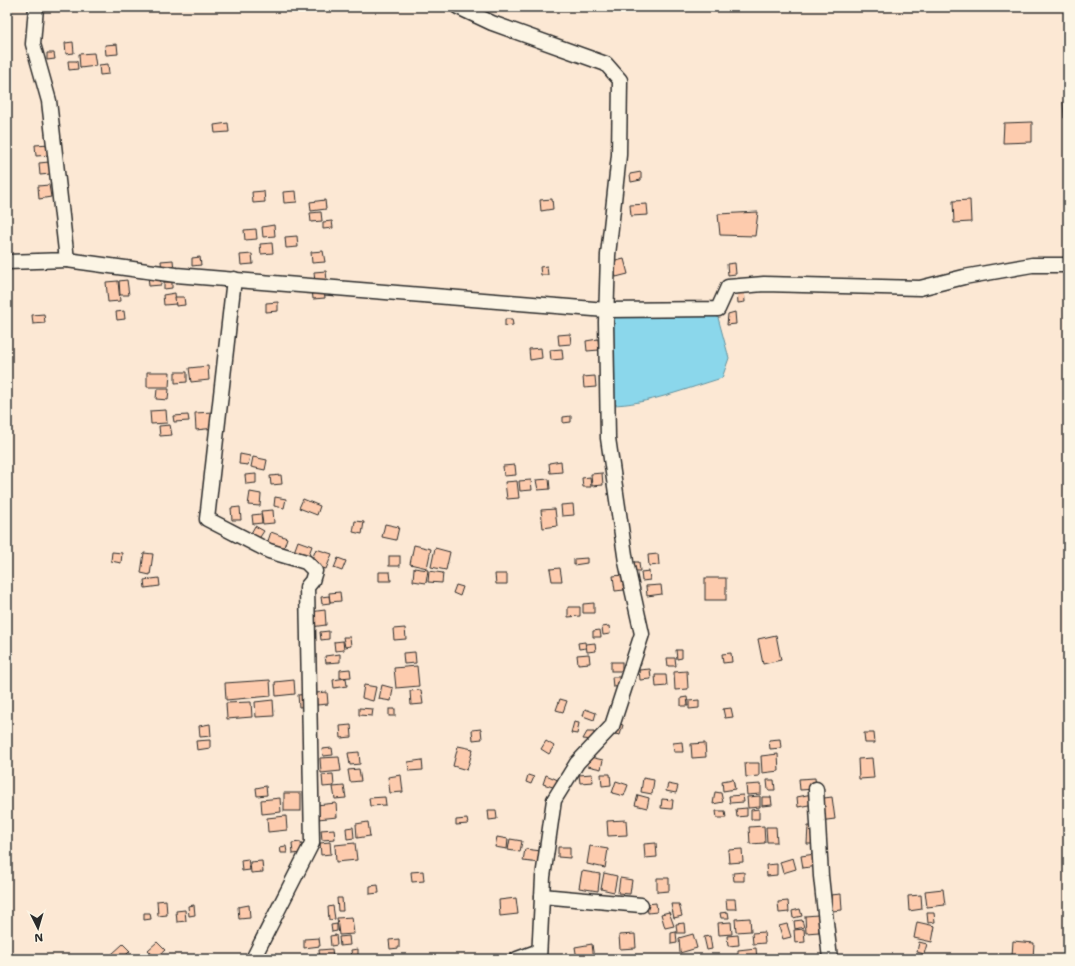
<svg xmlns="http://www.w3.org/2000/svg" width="1075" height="966" font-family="'Shantell Sans',sans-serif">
  <rect width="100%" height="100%" fill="#fce8d4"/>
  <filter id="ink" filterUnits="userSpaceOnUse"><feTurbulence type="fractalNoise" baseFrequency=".025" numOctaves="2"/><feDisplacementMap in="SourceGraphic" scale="8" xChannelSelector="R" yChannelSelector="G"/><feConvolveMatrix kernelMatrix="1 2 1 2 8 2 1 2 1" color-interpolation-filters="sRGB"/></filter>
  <g filter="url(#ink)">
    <path fill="#8bd7eb" stroke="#65929e" d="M615,314H717L729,358L722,378C688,388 646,405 611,405V340Z"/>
    <g fill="#fdcbad" stroke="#2b2b2b">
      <polygon points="73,42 74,53 66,54 65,43"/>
      <polygon points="117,44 118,54 106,55 105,45"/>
      <polygon points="47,53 54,53 55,59 47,60"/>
      <polygon points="94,53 96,66 80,68 79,54"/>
      <polygon points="68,61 77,61 78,69 69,70"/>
      <polygon points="108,64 109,74 100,75 99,65"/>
      <polygon points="1068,101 1068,118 1064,118 1063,102"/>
      <polygon points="1032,122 1032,142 1003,143 1004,123"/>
      <polygon points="228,123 229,132 215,133 214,125"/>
      <polygon points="50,144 51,155 36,156 35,145"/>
      <polygon points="49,162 50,174 40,175 39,163"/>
      <polygon points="641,172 641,180 631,182 630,174"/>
      <polygon points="49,185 51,197 39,199 38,186"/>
      <polygon points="264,191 265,202 253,203 252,192"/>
      <polygon points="296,191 297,202 284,203 283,192"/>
      <polygon points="552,199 553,209 541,211 540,200"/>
      <polygon points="325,200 326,209 311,211 310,202"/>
      <polygon points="970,200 971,222 954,223 953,201"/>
      <polygon points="647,204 648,215 631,216 630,205"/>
      <polygon points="321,212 322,221 311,222 310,213"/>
      <polygon points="758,212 755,236 720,235 718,214"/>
      <polygon points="332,221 333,228 323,229 323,222"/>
      <polygon points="274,225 275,236 263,237 262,227"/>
      <polygon points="256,229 257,239 245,240 244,230"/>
      <polygon points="297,236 298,247 286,248 285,237"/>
      <polygon points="272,243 273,253 261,254 260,244"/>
      <polygon points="323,251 325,262 312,263 311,252"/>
      <polygon points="252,254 253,264 241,265 240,255"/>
      <polygon points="200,257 201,265 192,266 192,258"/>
      <polygon points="624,259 628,274 616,277 612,262"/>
      <polygon points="173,260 174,270 162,271 161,261"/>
      <polygon points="735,263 736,274 728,275 727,264"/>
      <polygon points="547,266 548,275 541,275 540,267"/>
      <polygon points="326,271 327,281 315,283 314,272"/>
      <polygon points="160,274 161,285 149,286 148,275"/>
      <polygon points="127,280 129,295 120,295 119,281"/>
      <polygon points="118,281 120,301 108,302 106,282"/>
      <polygon points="164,282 172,282 172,288 164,289"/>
      <polygon points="324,288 325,298 313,299 312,289"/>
      <polygon points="737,289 744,289 745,302 738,303"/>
      <polygon points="175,293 176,304 164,305 163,295"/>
      <polygon points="175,297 184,297 185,305 176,306"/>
      <polygon points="278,302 278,311 266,312 266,303"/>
      <polygon points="124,311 125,319 117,320 116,312"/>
      <polygon points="735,312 736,324 727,325 728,314"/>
      <polygon points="44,314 45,323 33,324 32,315"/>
      <polygon points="505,319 512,319 513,325 505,326"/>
      <polygon points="570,334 571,344 559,345 558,335"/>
      <polygon points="598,339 599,350 587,351 586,341"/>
      <polygon points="541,348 542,358 530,360 529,349"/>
      <polygon points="562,349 563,359 551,360 550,350"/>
      <polygon points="208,366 209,380 191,382 189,368"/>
      <polygon points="147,372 170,372 169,387 147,387"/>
      <polygon points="175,372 187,372 187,382 175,383"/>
      <polygon points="595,376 596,387 584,388 583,377"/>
      <polygon points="157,389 169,389 168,400 156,399"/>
      <polygon points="166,410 167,423 151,424 150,411"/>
      <polygon points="213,412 215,428 196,430 195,413"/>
      <polygon points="188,415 189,421 174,422 173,416"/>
      <polygon points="571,416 571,422 563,423 563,417"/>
      <polygon points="170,425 172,435 160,436 159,426"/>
      <polygon points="240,454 250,456 248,465 239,464"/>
      <polygon points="253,457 267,460 265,470 251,467"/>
      <polygon points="561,461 562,472 550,473 549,463"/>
      <polygon points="515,465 516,475 504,476 503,466"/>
      <polygon points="602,473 603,485 592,486 591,474"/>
      <polygon points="256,474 256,483 246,484 245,475"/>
      <polygon points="281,475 282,484 271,485 270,476"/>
      <polygon points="590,477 591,487 583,487 582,478"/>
      <polygon points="549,479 550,489 538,490 536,480"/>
      <polygon points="531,480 532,490 520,491 519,481"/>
      <polygon points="517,481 519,498 507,499 505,482"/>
      <polygon points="250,492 261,494 260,506 248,505"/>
      <polygon points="275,497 286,499 284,508 274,506"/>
      <polygon points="303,499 320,506 317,515 299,508"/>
      <polygon points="573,504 574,515 562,516 561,505"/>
      <polygon points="240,507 241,520 232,520 231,508"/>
      <polygon points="555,509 557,526 543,528 541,510"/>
      <polygon points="273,510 274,523 263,524 261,511"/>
      <polygon points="261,514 262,523 253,524 252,515"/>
      <polygon points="355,521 364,522 362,534 353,532"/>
      <polygon points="385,524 399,527 396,540 382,537"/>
      <polygon points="255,526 264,531 258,540 250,535"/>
      <polygon points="271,532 287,538 282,553 266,547"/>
      <polygon points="298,541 312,546 308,557 294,552"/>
      <polygon points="414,545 431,549 427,568 410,564"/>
      <polygon points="435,548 450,552 446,570 431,567"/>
      <polygon points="316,549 332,554 326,569 310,564"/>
      <polygon points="112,552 122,553 121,563 111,561"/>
      <polygon points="144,553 153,554 150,575 141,573"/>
      <polygon points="658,554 659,565 649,566 648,555"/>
      <rect x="389" y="556" width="11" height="10"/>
      <polygon points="338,558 346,561 342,571 334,568"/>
      <polygon points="587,558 587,563 574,565 574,559"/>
      <polygon points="631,562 639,562 640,571 632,571"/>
      <polygon points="414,568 428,570 426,583 413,581"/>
      <polygon points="560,568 562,581 552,581 550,569"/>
      <polygon points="429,571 443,573 442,583 428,582"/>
      <polygon points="649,571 650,580 642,581 641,572"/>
      <polygon points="379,572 390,572 391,581 379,581"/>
      <polygon points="495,574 507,574 507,584 496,584"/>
      <polygon points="623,575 624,590 615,591 613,576"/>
      <polygon points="159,578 160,586 145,588 144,580"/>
      <rect x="705" y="578" width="21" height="22"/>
      <polygon points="456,585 463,587 460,596 453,593"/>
      <polygon points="661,585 662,594 647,596 646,586"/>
      <polygon points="340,592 341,601 330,602 329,593"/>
      <polygon points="329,596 330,603 322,604 321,597"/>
      <polygon points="594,603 594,613 583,613 583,604"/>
      <polygon points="568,607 580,607 580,616 568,617"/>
      <polygon points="325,610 326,625 311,627 310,612"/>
      <polygon points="609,626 610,634 603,635 602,627"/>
      <polygon points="405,628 406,639 394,640 393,629"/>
      <polygon points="600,630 601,637 593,637 593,631"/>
      <polygon points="329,631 329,639 321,640 320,632"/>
      <polygon points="776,635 781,660 763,664 758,639"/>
      <polygon points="343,637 350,637 351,646 345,647"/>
      <polygon points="343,641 344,650 335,651 334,642"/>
      <polygon points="585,642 586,648 579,649 578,643"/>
      <polygon points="595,643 596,651 587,652 586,644"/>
      <polygon points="676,650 682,650 682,658 677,659"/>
      <polygon points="415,652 416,663 404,664 403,653"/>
      <polygon points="731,653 732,662 723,663 722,654"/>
      <polygon points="340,654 340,662 326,663 325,656"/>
      <polygon points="589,654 590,663 578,664 577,655"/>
      <polygon points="667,658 675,658 676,666 668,666"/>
      <rect x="611" y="662" width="11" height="9"/>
      <polygon points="417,666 419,686 396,688 394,668"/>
      <polygon points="350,669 351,677 340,678 340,670"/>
      <polygon points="650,669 651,679 640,680 639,670"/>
      <polygon points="687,671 688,689 675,690 674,672"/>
      <polygon points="655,675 666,675 667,686 656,687"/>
      <polygon points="612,677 624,677 624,686 613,687"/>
      <polygon points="346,678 347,686 334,688 333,680"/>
      <polygon points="270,680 271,696 226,700 225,683"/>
      <polygon points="294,680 295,694 276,696 275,682"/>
      <polygon points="364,685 376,687 373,701 362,698"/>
      <polygon points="382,685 393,688 391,701 379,699"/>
      <polygon points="421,690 423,704 411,705 410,691"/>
      <polygon points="327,692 328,704 317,705 316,693"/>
      <polygon points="308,694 310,706 299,707 298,695"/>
      <polygon points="687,697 688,706 681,706 681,698"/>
      <polygon points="560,699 567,701 563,712 556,710"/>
      <polygon points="273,700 274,716 256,717 255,702"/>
      <polygon points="699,700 699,708 689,709 689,701"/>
      <polygon points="251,702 252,717 227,719 226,703"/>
      <polygon points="359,708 373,709 372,716 359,715"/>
      <polygon points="731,708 733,717 725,718 723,709"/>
      <rect x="389" y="709" width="6" height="7"/>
      <polygon points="585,709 596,713 594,720 583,716"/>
      <polygon points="574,722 579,723 577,734 571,733"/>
      <polygon points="617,723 623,725 620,735 615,734"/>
      <polygon points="210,724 211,736 200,737 199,726"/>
      <polygon points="351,725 352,737 341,738 340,726"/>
      <polygon points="481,729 482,739 473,740 472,730"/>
      <polygon points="587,732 594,732 594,740 583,739"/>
      <polygon points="864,733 874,733 875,743 865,743"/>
      <polygon points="780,739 781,748 770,749 769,740"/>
      <polygon points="210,740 210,748 197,750 196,741"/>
      <polygon points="546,741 554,746 549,754 541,749"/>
      <polygon points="682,742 683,752 674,752 673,743"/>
      <polygon points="705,743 706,757 692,758 691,744"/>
      <polygon points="458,746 473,749 467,770 453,766"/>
      <polygon points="332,748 333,755 323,756 322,749"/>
      <polygon points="359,752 360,764 350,765 348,753"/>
      <polygon points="778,754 779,771 762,773 761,756"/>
      <polygon points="339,757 341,771 321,773 320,758"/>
      <polygon points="590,757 603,760 601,769 588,766"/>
      <polygon points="872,758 874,778 859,779 858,759"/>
      <polygon points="422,760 423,770 409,771 408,762"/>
      <polygon points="745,763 759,763 759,776 746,777"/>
      <polygon points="359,769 361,781 350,782 348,770"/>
      <polygon points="333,774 334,786 323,787 322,775"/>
      <polygon points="592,774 593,782 580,783 579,775"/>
      <polygon points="601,774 610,774 611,785 602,786"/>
      <polygon points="401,775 403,792 390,793 388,777"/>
      <polygon points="528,775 534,777 531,784 526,782"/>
      <polygon points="546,775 558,780 556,788 543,784"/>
      <polygon points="643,778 654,780 652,794 641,792"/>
      <polygon points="815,778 816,789 800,790 799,779"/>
      <polygon points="733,779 735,789 723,791 722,781"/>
      <polygon points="767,780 774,780 775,790 768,790"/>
      <polygon points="616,781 628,785 624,796 612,793"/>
      <polygon points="668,784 678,786 676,793 666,791"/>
      <polygon points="761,784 761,794 747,795 746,785"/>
      <polygon points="266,786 267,795 257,796 256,788"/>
      <polygon points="344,786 346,798 335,799 333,787"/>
      <polygon points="715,792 721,793 723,802 713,804"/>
      <rect x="284" y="793" width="17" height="18"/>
      <polygon points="812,794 814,804 798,807 797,797"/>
      <polygon points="638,795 649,798 647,808 635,805"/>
      <polygon points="743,795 744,802 730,803 729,796"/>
      <polygon points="760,796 760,807 748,808 747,797"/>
      <polygon points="385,797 386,805 370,806 369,798"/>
      <polygon points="762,797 771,797 772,805 762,806"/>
      <polygon points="832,797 835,819 819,821 816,799"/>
      <polygon points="280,798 281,812 262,814 261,800"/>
      <polygon points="662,799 673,800 672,809 661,808"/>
      <polygon points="336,803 337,817 318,819 316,805"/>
      <polygon points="747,808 747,816 737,817 736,809"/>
      <polygon points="759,809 759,819 751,819 751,810"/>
      <polygon points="488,810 496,810 497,819 489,820"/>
      <polygon points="716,811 725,811 726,818 717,818"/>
      <polygon points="286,816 287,830 268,832 267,818"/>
      <polygon points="467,819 468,824 456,825 456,820"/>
      <polygon points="626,820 627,835 608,836 607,821"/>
      <polygon points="368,822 370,836 357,838 356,824"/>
      <polygon points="764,826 765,843 750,844 749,827"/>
      <polygon points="808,826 822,827 822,844 807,844"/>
      <polygon points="353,827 354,838 347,839 346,828"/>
      <polygon points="766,827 776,827 777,842 767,842"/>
      <polygon points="334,829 335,839 322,840 321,830"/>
      <polygon points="497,837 508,839 507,849 495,847"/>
      <polygon points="510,839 522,841 520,852 508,850"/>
      <polygon points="301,842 302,853 293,854 292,843"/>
      <polygon points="330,842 331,854 321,855 320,843"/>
      <polygon points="355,843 357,860 336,862 335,845"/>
      <polygon points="656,843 657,857 645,858 644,844"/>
      <polygon points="286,846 287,853 281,853 280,847"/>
      <polygon points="590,846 608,849 605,868 587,864"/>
      <polygon points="558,847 570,847 570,858 558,857"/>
      <polygon points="525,849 541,851 540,863 523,861"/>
      <polygon points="742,849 743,862 729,863 728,850"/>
      <polygon points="815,854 817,866 803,868 801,856"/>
      <polygon points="793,858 796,869 783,873 780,862"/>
      <polygon points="248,859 250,870 242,871 241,860"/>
      <polygon points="262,861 263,872 251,873 250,862"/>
      <polygon points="777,864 777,875 767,876 766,865"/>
      <polygon points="423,871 424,881 412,882 411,872"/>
      <polygon points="582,871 600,874 598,891 579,888"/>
      <polygon points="744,872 744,881 734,881 733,873"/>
      <polygon points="604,873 617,876 614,892 601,889"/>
      <polygon points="620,878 632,880 630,894 618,893"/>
      <polygon points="657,878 669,878 669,891 657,892"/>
      <polygon points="378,885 379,893 370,894 370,886"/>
      <polygon points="943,889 945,905 927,907 925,891"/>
      <polygon points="841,894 842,910 832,911 831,895"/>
      <polygon points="921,895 922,909 909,911 908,896"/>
      <polygon points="337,898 342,898 343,911 338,911"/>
      <polygon points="516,898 518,914 500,916 499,900"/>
      <polygon points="726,899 735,899 736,909 727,909"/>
      <polygon points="166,900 167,915 158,916 157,901"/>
      <polygon points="788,901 789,912 779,913 778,902"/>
      <polygon points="656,903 657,912 648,913 647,904"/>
      <polygon points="671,904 679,904 682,916 674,918"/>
      <polygon points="194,905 195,915 189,916 188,906"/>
      <polygon points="249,905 250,918 239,919 238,907"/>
      <polygon points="333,906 335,919 329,920 328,907"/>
      <polygon points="800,909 802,916 793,918 792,911"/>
      <polygon points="185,910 186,921 177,922 176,911"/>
      <polygon points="669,912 674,926 665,928 661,914"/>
      <polygon points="728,912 729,918 721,918 720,913"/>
      <polygon points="144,913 150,913 151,919 144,920"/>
      <polygon points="927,913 934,913 935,922 928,923"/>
      <polygon points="818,915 819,932 806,933 805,916"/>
      <polygon points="352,917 354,934 339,935 337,918"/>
      <polygon points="750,918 751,931 736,932 735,919"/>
      <polygon points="802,920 804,927 795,929 794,921"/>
      <polygon points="731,922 732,934 719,935 718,923"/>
      <polygon points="917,922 935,926 932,942 914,938"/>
      <polygon points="684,923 685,933 677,933 676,924"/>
      <polygon points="337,924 337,931 332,932 331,925"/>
      <polygon points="787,924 791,937 783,939 779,926"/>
      <polygon points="804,929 805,942 795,943 794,930"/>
      <polygon points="676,932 677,943 671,944 671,933"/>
      <polygon points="764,932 765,943 753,944 752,933"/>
      <polygon points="635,934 636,948 620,949 619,935"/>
      <polygon points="693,934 697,948 680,953 679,938"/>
      <polygon points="336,935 337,945 331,946 330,936"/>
      <polygon points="738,935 739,945 728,946 727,936"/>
      <polygon points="349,936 350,945 340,946 339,937"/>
      <polygon points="710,936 712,949 707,950 704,937"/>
      <polygon points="319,938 320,946 304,948 304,939"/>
      <polygon points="399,939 399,948 390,949 389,940"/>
      <polygon points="1013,941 1034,943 1033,958 1012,956"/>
      <polygon points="157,942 165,950 156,958 148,950"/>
      <polygon points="919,942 927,944 924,954 917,952"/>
      <polygon points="123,944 130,951 122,959 117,959 112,954"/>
      <polygon points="592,944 594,959 577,959 575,947"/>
      <polygon points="756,948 757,959 738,959 738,950"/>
      <polygon points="332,949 333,958 320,959 319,950"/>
      <polygon points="358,949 358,956 352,957 351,950"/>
    </g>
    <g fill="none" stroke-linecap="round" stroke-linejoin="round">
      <defs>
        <g id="minor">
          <polyline points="458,7 492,23 606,64 620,80 619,155 608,255 606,322 608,438 626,562 642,634 612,726 577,763 554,800 543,877 539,959"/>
          <polyline points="67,260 176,275 606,310 718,309 728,287 764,284 920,288 964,277 1032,265 1068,265"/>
          <polyline points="7,262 67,260 49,101 33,44 36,7"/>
          <polyline points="234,279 207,519 269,551 306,562 315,571 312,581 307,587 312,843 253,959"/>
          <polyline points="816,789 821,876 830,959"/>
          <polyline points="542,896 641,905"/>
          <polyline points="517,959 539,951"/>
        </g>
      </defs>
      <use href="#minor" stroke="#2b2b2b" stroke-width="17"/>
      <use href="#minor" stroke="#fcf5e5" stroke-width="14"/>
    </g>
  </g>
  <rect width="1075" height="966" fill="none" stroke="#fcf5e5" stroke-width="24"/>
  <rect x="12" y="12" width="1051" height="942" fill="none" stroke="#2b2b2b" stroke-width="1.5" filter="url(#ink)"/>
  <g transform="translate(38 928) rotate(175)" stroke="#fcf5e5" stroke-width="3" paint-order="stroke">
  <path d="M0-3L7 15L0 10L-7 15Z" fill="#2b2b2b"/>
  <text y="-6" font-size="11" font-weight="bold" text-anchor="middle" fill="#2b2b2b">N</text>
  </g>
</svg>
